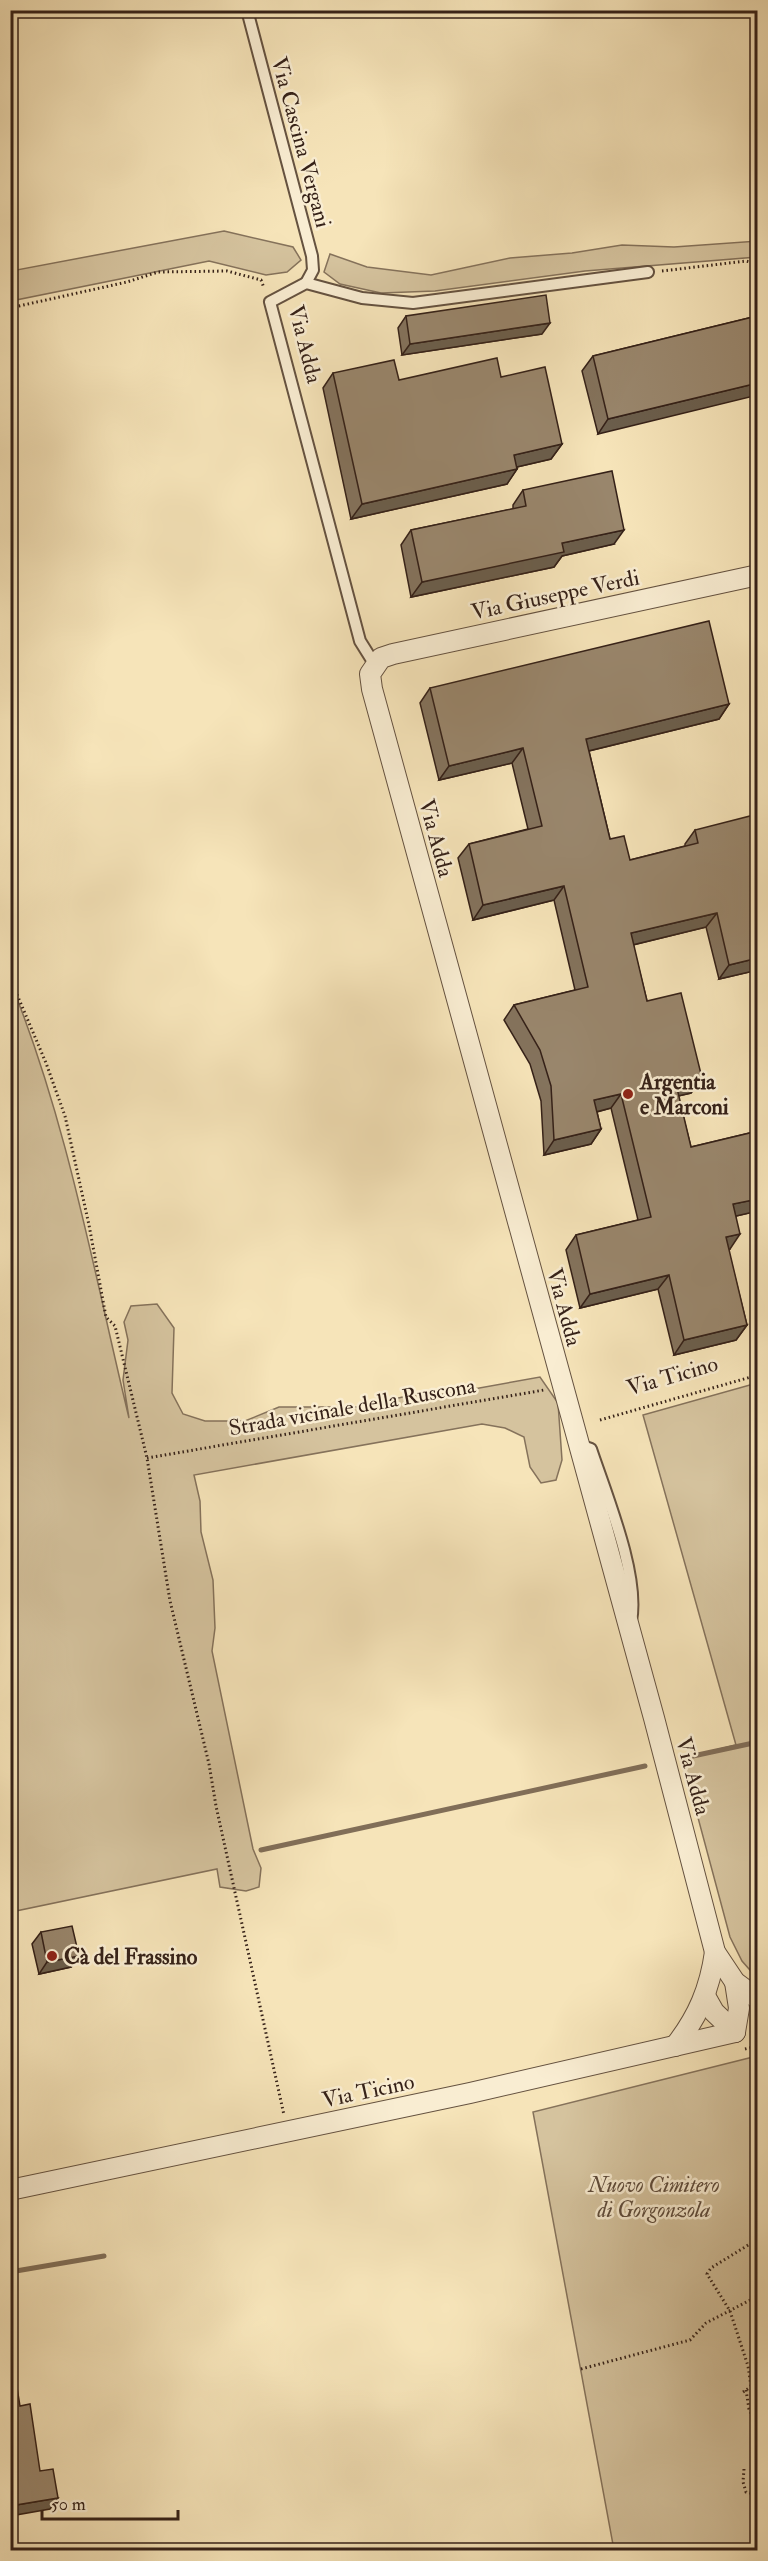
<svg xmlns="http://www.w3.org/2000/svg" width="768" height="2561" font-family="'IM FELL Double Pica',serif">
  <rect width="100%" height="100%" fill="#f6e4b9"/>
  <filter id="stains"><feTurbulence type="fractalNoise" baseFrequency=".00333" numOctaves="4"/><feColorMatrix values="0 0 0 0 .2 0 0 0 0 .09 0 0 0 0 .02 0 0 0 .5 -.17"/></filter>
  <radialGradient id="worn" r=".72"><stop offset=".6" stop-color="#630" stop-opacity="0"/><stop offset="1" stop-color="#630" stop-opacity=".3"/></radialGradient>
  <g fill="#d5c39e" stroke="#85725b" stroke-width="1.5">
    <polygon points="224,231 293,247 301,260 287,272 266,275 209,261 11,301 11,271"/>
    <polygon points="758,241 757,257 585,271 435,291 381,293 340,284 324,272 330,254 367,267 431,275 510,258 572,253 622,245 674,247"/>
    <path d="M10,981C67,1120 94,1273 129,1418L123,1380L128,1340L124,1322L131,1306L157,1304L174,1328L172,1393L183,1414L205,1421H245L279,1407H361L411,1395L446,1394L540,1377L558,1403L562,1460L556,1480L541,1483L530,1467L524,1437L505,1428L482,1424L194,1475L200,1501L201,1532L213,1580L215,1628L212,1651L253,1849L261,1868L259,1887L246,1891L220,1887L217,1869L11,1912Z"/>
    <polygon points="757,1383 758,1383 757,1978 742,1961 730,1937 682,1758 736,1745 643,1415"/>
    <polygon points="757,2056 757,2550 614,2550 533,2112"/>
  </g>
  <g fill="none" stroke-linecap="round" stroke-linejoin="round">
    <g stroke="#816e58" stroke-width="5">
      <polyline points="693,1756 758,1742"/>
      <polyline points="261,1850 645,1766"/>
      <polyline points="10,2272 104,2256"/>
    </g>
    <defs>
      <g id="service">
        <polyline points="247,10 312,256 313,270 306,283"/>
        <polyline points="375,665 360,641 270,302 306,283 362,298 413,303 648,272"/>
        <path d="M579,1445L591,1449C606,1494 640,1576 631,1621"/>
      </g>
      <g id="minor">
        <polyline points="758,575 393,654 381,658 370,674 372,689 654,1718 715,1952 735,1982 758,1999"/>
        <polyline points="735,1982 739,2008 735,2032"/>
        <polyline points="705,1996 714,2012 735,2032"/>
        <path d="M675,2046C698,2017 710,1988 715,1952"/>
        <polyline points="10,2190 470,2093 735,2032"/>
      </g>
    </defs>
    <use href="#service" stroke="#655240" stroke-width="14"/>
    <use href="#minor" stroke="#655240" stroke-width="22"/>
    <g stroke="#352118" stroke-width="3" stroke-dasharray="1.5 3" stroke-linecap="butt">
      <polyline points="662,271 746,261 758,264"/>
      <polyline points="10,308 127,282 158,272 227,271 261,280 264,288"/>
      <polyline points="10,978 46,1063 65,1116 89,1225 106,1317 115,1326 147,1458 170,1601 209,1764 216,1806 284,2115"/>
      <polyline points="600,1420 758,1375"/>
      <polyline points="147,1458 544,1390"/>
      <polyline points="745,2049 758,2046"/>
      <polyline points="581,2369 690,2340 706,2323 758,2296"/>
      <polyline points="751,2386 748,2366 730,2311 707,2274 711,2268 758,2239"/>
      <polyline points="746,2390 749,2409 758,2427"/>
      <polyline points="743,2392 758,2382"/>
      <polyline points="744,2469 743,2482 746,2492 758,2495"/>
    </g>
    <use href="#service" stroke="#f9edd2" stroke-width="10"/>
    <use href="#minor" stroke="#f9edd2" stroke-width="20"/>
  </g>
  <g fill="#84735d" stroke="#352118" stroke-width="1.5">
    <polygon points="406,316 542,334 402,355 398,328"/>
    <polygon points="757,316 598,434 582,371 593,356"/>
    <polygon points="333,373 399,380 501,377 562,444 551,459 517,467 517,469 507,484 351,519 323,388"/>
    <polygon points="523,490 614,544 562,556 554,567 411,597 401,545 411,530 513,509 513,505"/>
    <polygon points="430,688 729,704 719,719 589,751 610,839 630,860 685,846 685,844 695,830 758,970 719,979 706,927 633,945 647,1001 702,1078 691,1093 678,1096 691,1147 758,1131 758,1211 736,1216 730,1249 728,1249 747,1325 736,1340 674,1355 658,1289 580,1308 566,1250 576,1235 638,1220 611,1108 597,1112 601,1129 591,1144 544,1155 541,1101 530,1064 504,1020 514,1005 575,990 554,900 473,920 458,858 469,844 528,829 512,763 439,780 420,703"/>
    <polygon points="758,1084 758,1098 755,1087"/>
    <polygon points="41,1932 71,1967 39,1974 32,1944"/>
  </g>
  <g fill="#6b5e4c" stroke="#352118" stroke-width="1.5">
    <polygon points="550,323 542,334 402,355 410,344"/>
    <polygon points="758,383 758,395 598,434 608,419"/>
    <polygon points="562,444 551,459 504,470 514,455"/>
    <polygon points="517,469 507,484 351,519 362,504"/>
    <polygon points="624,530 614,544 562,556 554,567 411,597 422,582 562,543"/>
    <polygon points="729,704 719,719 576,754 586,739"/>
    <polygon points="523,748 512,763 439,780 449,766"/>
    <polygon points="564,886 554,900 473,920 483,905"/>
    <polygon points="717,913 706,927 620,948 631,933"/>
    <polygon points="758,958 758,970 719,979 729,965"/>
    <polygon points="702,1078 691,1093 665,1099 676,1084"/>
    <polygon points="621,1094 611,1108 584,1115 594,1100"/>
    <polygon points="601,1129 591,1144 544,1155 554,1140"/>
    <polygon points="758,1199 758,1211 723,1219 733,1204"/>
    <polygon points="740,1234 730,1249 715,1252 726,1237"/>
    <polygon points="669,1275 658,1289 580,1308 590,1294"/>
    <polygon points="747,1325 736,1340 674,1355 684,1340"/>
    <polygon points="79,1956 71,1967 39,1974 47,1962"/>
    <polygon points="58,2498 50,2509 10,2516 10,2506"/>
  </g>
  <g fill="#99866c" stroke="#352118" stroke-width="1.5">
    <polygon points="546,295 550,323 410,344 406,316"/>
    <polygon points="757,316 758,319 758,383 608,419 593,356"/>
    <polygon points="497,358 501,377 545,367 562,444 514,455 517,469 362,504 333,373 394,360 399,380"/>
    <polygon points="612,471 624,530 562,543 564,552 422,582 411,530 526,506 523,490"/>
    <polygon points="709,621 729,704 586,739 610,839 624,836 630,860 698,843 695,830 754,815 758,830 758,958 729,965 717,913 631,933 647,1001 681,993 702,1078 676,1084 691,1147 758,1131 758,1199 733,1204 740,1234 726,1237 747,1325 684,1340 669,1275 590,1294 576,1235 651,1217 621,1094 594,1100 601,1129 554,1140 551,1086 540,1050 514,1005 588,987 564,886 483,905 469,844 542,826 523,748 449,766 430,688"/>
    <polygon points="72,1926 79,1956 47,1962 41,1932"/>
    <polygon points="14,2369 20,2406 30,2404 40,2471 53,2469 58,2498 10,2506 10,2370"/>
  </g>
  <g fill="#8f2418" stroke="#f9edd2" stroke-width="2">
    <circle cx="628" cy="1094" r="6"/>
    <circle cx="52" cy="1956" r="6"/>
  </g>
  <g text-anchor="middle" stroke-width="5" stroke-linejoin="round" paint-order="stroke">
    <g font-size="22" fill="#352118" stroke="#f9edd2">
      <text transform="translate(302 142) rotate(75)" y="8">Via Cascina Vergani</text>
      <text transform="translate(306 344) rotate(76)" y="8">Via Adda</text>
      <text transform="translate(555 594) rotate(-12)" y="8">Via Giuseppe Verdi</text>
      <text transform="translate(437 838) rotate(75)" y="8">Via Adda</text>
      <text transform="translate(565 1307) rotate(75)" y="8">Via Adda</text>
      <text transform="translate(672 1375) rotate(-16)" y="8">Via Ticino</text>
      <text transform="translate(352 1406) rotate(-10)" y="8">Strada vicinale della Ruscona</text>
      <text transform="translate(694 1776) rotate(75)" y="8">Via Adda</text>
      <text transform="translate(368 2090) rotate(-12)" y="8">Via Ticino</text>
    </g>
    <g font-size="22" font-weight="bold" fill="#352118" stroke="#f9edd2" text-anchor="start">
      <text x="640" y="1089">Argentia<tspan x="640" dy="25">e Marconi</tspan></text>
      <text x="64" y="1964">Cà del Frassino</text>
    </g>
    <g font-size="22" font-style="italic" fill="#5d4a3a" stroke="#f9edd2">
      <text x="654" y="2192">Nuovo Cimitero<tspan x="654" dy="25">di Gorgonzola</tspan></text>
    </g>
  </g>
  <rect width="768" height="2561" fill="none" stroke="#f6e4b9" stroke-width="36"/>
  <rect x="12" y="12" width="744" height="2537" fill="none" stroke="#352118" stroke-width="3"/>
  <rect x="18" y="18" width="732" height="2525" fill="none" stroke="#352118" stroke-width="1.5"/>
  <path d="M42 2510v9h136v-9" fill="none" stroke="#352118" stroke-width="3"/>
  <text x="51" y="2510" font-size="18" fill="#352118" stroke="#f9edd2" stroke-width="4.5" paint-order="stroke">50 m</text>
  <rect width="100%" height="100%" filter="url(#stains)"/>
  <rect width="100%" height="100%" fill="url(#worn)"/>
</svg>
